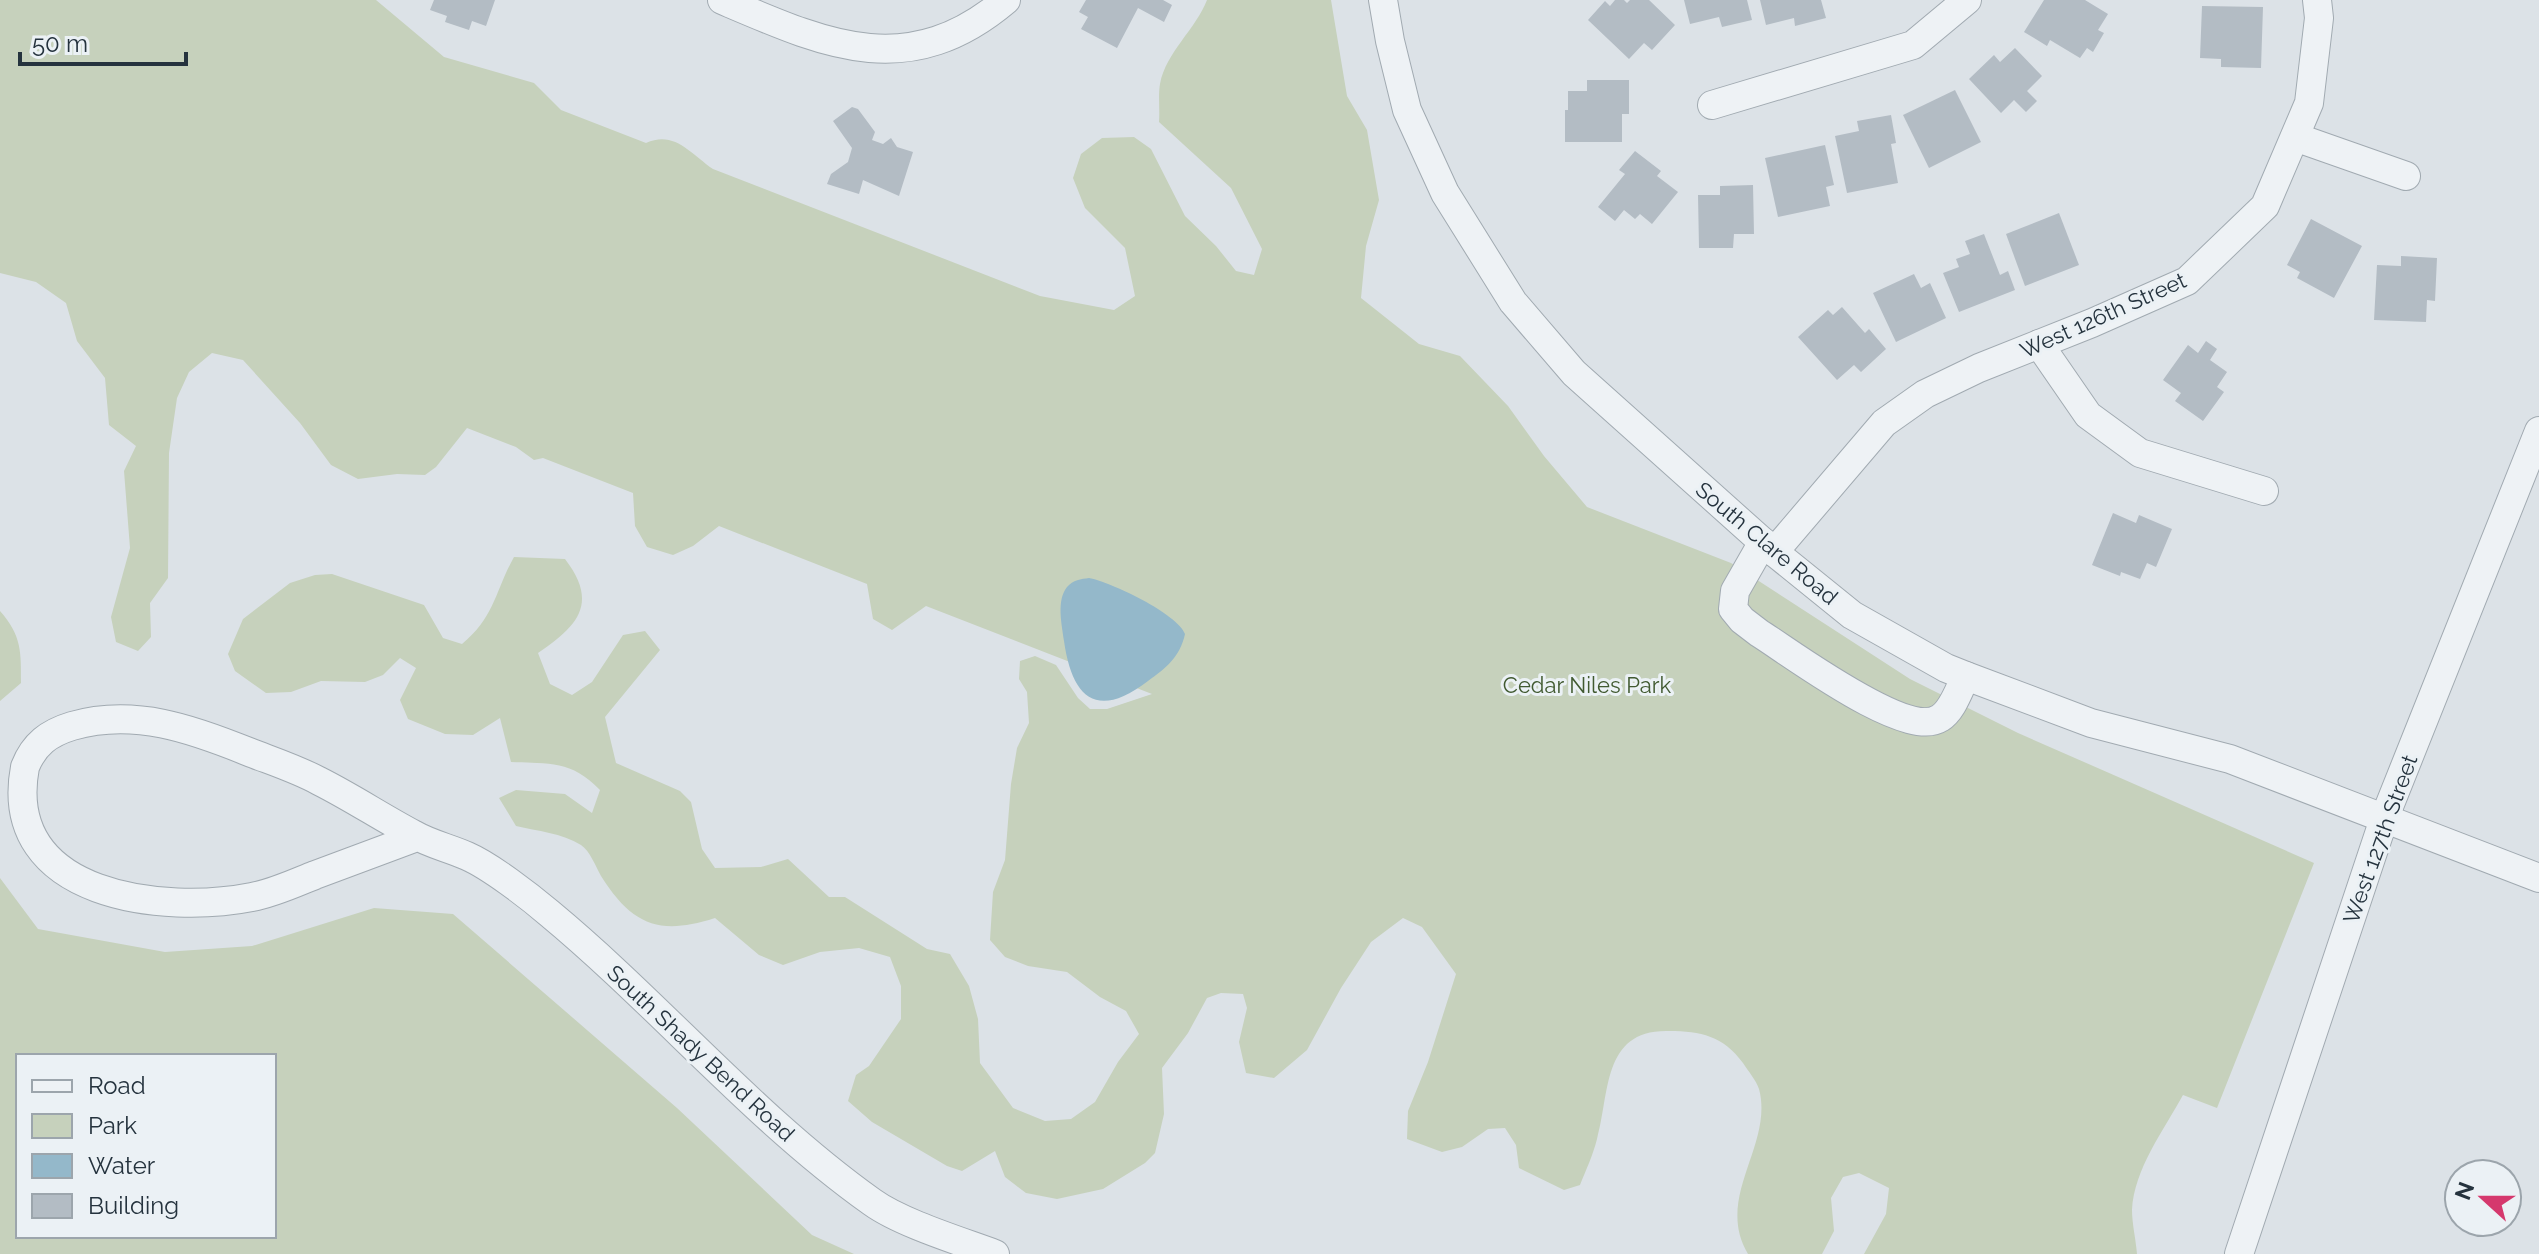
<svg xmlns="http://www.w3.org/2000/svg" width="2539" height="1254" font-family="Raleway,sans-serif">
  <rect width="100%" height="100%" fill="#dce2e7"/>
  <g fill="#c6d1bc" fill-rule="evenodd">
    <path d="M0,0H376L444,57L534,83L561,110L646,143C674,130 690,153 713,169L1040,296L1114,310L1135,296L1125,248L1085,208L1073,178L1081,154L1102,138L1134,137L1151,149L1185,216L1216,246L1236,271L1254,275L1262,249L1231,188L1159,122C1160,110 1158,96 1160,84C1166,52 1196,29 1207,0H1331L1347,96L1367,130L1379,200L1366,246L1361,298L1419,344L1460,356L1508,406L1544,456L1587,507L1731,563L1910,679L2018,733L2314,863L2217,1108L2183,1095C2164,1130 2134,1169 2132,1210C2132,1224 2136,1240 2137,1254H1864L1886,1214L1889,1188L1859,1173L1843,1177L1831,1198L1834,1231L1822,1254H1748C1714,1197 1774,1145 1759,1089C1756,1080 1748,1071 1743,1063C1723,1036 1701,1031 1669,1031C1602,1029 1610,1093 1597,1139C1593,1155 1586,1170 1580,1185L1564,1190L1519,1168L1516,1145L1505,1128L1488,1129L1462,1147L1442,1152L1407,1139L1408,1111L1428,1062L1456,974L1422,927L1403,918L1371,942L1341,988L1307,1050L1274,1078L1246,1073L1239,1042L1247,1008L1243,994L1221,993L1207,998L1188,1033L1162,1068L1164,1114L1155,1153L1145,1163L1103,1189L1057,1199L1026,1193L1005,1177L995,1151L962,1171L947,1166L872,1122L848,1101L856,1075L869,1066L901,1019V986L890,957L859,948L820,952L783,965L759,955L715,918C659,936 632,925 601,876C596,867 590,851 581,845C562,833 537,831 516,826L499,798L516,790L565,794L592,813L600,790C571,760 550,764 511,762L500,718L473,735L445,734L408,719L400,700L416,668L400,658L383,675L365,682L321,681L291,692L266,693L235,671L228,654L243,619L290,583L315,575L332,574L424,605L443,638L462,644C495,617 495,591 514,557L565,559C599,603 578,626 538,653L550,684L572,695L592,682L623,635L645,631L660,650L605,717L616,763L680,791L691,802L702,849L715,868L761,867L788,859L829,897H845L927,949L950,954L969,986L978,1019L980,1063L1013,1108L1045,1121L1071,1119L1095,1102L1118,1062L1139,1034L1126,1011L1100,997L1067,972L1028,966L1005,957L990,940L993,892L1005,860L1011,784L1017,748L1029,723L1027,692L1019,679L1020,661L1035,656L1056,665L1078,698L1090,709H1107L1152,694L926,606L892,630L873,619L867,584L719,526L693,546L673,555L647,547L635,526L633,493L543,458L534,460L516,447L467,428L436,467L425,475L397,474L358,479L331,465L300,423L243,360L212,353L189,372L177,398L169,453L168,578L150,603L151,637L138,651L116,642L111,617L130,548L124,471L136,446L109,425L105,378L77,341L66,303L36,282L0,273Z"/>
    <path d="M0,611C22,636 21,652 21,683L0,701Z"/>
    <path d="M0,878L38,929L165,952L252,946L374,908L453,914L677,1108L812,1235L854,1254H0ZM18,1056H274V1236H18Z"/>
  </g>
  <path fill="#94b8ca" d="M1089,578C1111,582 1178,614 1185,634C1180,657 1166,668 1148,681C1096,721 1072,697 1064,641C1062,625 1056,601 1067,587C1073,580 1081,579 1089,578Z"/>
  <g fill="#b3bcc4">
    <polygon points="434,0 495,0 486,26 472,21 469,30 445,22 447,16 430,10"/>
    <polygon points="1086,0 1163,0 1172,5 1164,22 1138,8 1117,48 1081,29 1088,17 1079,12"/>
    <polygon points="1615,0 1624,0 1627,3 1630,0 1649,0 1675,25 1652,50 1644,43 1629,59 1588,20 1605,1 1610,6"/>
    <polygon points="1684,0 1747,0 1752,20 1722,27 1719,17 1690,24"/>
    <polygon points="1760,0 1821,0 1826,18 1795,26 1794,18 1766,25"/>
    <polygon points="2044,0 2085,0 2108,14 2098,30 2104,33 2093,52 2087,48 2080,58 2050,40 2047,46 2024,32"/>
    <polygon points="2202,6 2263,7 2261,68 2221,67 2221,59 2200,58"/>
    <polygon points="2015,48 2042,76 2027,91 2037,101 2026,112 2014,100 2001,113 1969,79 1994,55 2000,62"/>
    <polygon points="1587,80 1629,80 1629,114 1622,114 1622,142 1565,142 1565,110 1568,110 1568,91 1587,91"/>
    <polygon points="1955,90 1981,142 1929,168 1903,115"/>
    <polygon points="852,107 858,109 875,132 872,140 883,144 891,138 897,147 913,152 899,196 863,180 859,194 827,184 831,174 848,162 852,148 833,121"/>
    <polygon points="1891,115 1896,143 1891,144 1898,183 1847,193 1835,136 1859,131 1857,121"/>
    <polygon points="1825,145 1834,185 1826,187 1830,206 1778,217 1765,158"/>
    <polygon points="1635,151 1661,171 1657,176 1678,192 1652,224 1640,214 1635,219 1624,210 1615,221 1598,207 1625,174 1619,170"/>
    <polygon points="1753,185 1754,234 1734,234 1733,248 1699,248 1698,195 1720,195 1720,186"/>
    <polygon points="2059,213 2079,265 2025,286 2006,234"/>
    <polygon points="2311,219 2362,246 2334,298 2297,278 2300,272 2287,265"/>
    <polygon points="1984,234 2000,275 2008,271 2015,290 1959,312 1943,273 1959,267 1956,259 1970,254 1965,241"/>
    <polygon points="2401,256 2437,258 2435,301 2427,300 2426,322 2374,320 2377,265 2401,266"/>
    <polygon points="1914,274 1921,288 1930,283 1946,318 1896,342 1873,293"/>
    <polygon points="1842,307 1865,333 1869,329 1886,349 1861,372 1854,365 1837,380 1798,337 1828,310 1833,315"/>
    <polygon points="2206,341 2217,349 2210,360 2227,372 2217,387 2224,392 2203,421 2175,401 2181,393 2163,380 2188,345 2198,353"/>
    <polygon points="2113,513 2136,523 2139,515 2172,529 2156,567 2147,563 2140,579 2121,572 2120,576 2092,565"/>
  </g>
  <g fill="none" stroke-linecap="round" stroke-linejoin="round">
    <defs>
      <g id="minor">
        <path d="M722,0C825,44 908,83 1006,0"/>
        <polyline points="1383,0 1390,41 1407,110 1445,193 1513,302 1574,373 1774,552 1852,615 1946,668 1966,676 2091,723 2230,759 2539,878"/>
        <polyline points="1712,105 1913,45 1967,0"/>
        <polyline points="2295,137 2406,176"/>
        <polyline points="2039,344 2088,415 2140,453 2264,491"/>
        <path d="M1763,542L1735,591L1733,609L1742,620L1759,633C1791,653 1906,740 1940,718C1953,710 1959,689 1966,676"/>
        <polyline points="1774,552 1884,423 1925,394 1979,368 2092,323 2187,281 2265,206 2309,103 2319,18 2317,0"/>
        <path d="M417,837C383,850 349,862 315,875C295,883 274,893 252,897C167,914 0,899 25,767C34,744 49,733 72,726C134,708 192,729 249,752C272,761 297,769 319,781C351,797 381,817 413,834C430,844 449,848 467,856C490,866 529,896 549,913C660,1005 754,1118 872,1202C901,1223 960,1241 995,1254"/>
        <polyline points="2239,1254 2384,819 2539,431"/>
      </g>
    </defs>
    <use href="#minor" stroke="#a1aab1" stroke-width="30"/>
    <use href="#minor" stroke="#eef2f5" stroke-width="28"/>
  </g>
  <g text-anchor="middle" stroke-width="6" stroke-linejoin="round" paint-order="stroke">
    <g font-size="22" fill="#25333e" stroke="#ebf1f5">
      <text transform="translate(2103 315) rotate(-24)" y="8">West 126th Street</text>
      <text transform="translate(1767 543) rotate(40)" y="8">South Clare Road</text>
      <text transform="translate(2380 839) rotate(-70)" y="8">West 127th Street</text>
      <text transform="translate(701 1053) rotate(43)" y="8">South Shady Bend Road</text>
    </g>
    <g font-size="22" fill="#415a31" stroke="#ebf1f5">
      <text x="1587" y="693">Cedar Niles Park</text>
    </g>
  </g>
  <rect x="16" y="1054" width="260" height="184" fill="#ebf1f5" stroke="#9ca5ac" stroke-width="2"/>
  <rect x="32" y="1080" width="40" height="12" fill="#eef2f5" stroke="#9ca5ac" stroke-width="2"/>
  <text x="88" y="1094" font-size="24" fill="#25333e">Road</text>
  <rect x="32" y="1114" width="40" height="24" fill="#c6d1bc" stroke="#9ca5ac" stroke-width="2"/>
  <text x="88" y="1134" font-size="24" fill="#25333e">Park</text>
  <rect x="32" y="1154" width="40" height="24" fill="#94b8ca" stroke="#9ca5ac" stroke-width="2"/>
  <text x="88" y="1174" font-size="24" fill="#25333e">Water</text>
  <rect x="32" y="1194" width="40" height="24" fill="#b3bcc4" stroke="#9ca5ac" stroke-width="2"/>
  <text x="88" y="1214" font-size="24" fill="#25333e">Building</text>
  <g transform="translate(2483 1198) rotate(291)"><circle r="38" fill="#ebf1f5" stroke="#9ca5ac" stroke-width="2"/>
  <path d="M0-6L14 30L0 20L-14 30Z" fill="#d5386d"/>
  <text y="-12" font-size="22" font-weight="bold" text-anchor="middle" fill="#25333e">N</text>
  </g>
  <path d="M20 52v12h166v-12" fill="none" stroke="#25333e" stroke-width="4"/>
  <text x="32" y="52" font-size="24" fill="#25333e" stroke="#ebf1f5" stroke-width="6" paint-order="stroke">50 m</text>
</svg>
